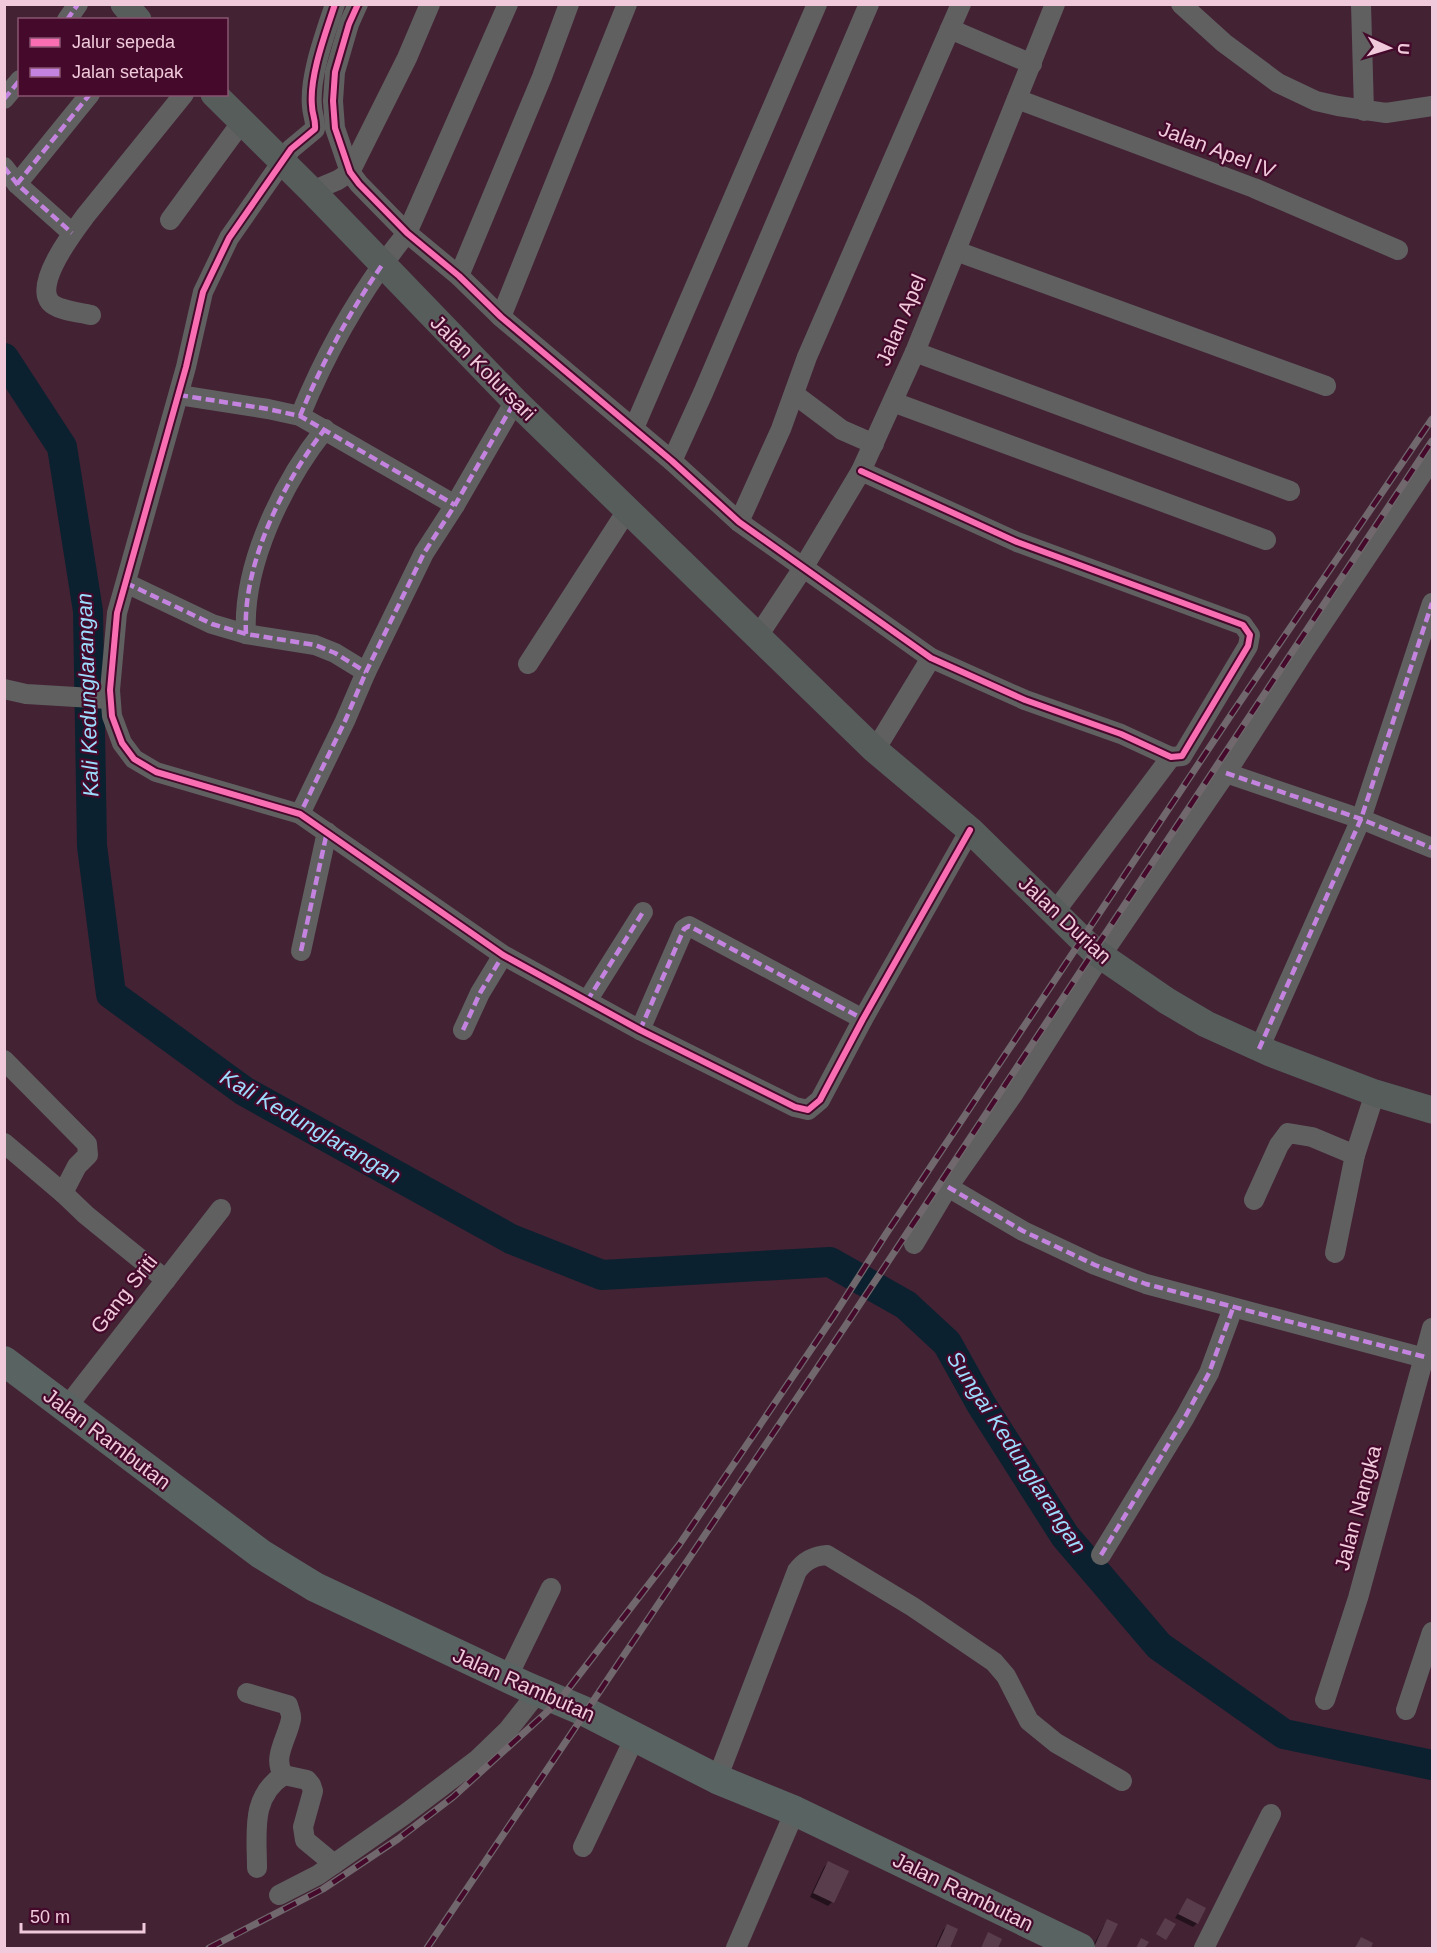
<svg xmlns="http://www.w3.org/2000/svg" width="1437" height="1953" font-family="Helvetica,sans-serif">
  <rect width="100%" height="100%" fill="#432234"/>
  <g fill="#0007">
    <polygon points="828,1863 832,1902 828,1906 810,1897 824,1867"/>
    <polygon points="1187,1900 1197,1923 1193,1927 1175,1918"/>
    <polygon points="1108,1921 1116,1925 1104,1948 1092,1948 1104,1925"/>
    <polygon points="947,1926 956,1930 948,1948 935,1948 943,1930"/>
  </g>
  <g fill="none" stroke-linecap="round" stroke-linejoin="round">
    <polyline stroke="#0b212f" stroke-width="30" points="4,358 62,447 88,611 92,846 111,994 244,1091 511,1239 602,1275 830,1262 906,1305 947,1343 981,1404 1065,1536 1159,1646 1284,1734 1432,1765"/>
  </g>
  <g fill="#5a3d4c">
    <polygon points="828,1861 849,1871 834,1903 813,1893"/>
    <polygon points="1187,1898 1206,1908 1198,1924 1178,1914"/>
    <polygon points="1165,1918 1176,1924 1166,1940 1156,1934"/>
    <polygon points="1107,1919 1118,1924 1106,1948 1098,1948 1094,1947"/>
    <polygon points="947,1924 958,1929 950,1948 936,1948"/>
    <polygon points="988,1932 1002,1939 998,1948 981,1948"/>
    <polygon points="1361,1937 1373,1943 1371,1948 1355,1948"/>
    <polygon points="1141,1938 1149,1942 1145,1948 1136,1948"/>
  </g>
  <g fill="none" stroke-linecap="round" stroke-linejoin="round">
    <g stroke="#606060" stroke-width="20">
      <path d="M335,4C326,32 309,76 312,106C312,114 316,120 315,129L291,149L229,238L203,292L186,367L117,613L110,690L112,716L122,743L134,759L156,772L300,814L503,955L640,1030L795,1107L808,1110L820,1100L863,1019L970,830"/>
      <polyline points="358,4 349,24 335,72 333,101 335,128 350,172 359,184 407,233 459,276 501,317 672,461 739,522 931,658 1025,700 1121,734 1171,757 1182,756 1248,646 1250,635 1243,625 1017,542 861,471"/>
      <polyline points="1181,4 1224,43 1278,83 1316,101 1338,106 1386,113 1432,106"/>
      <polyline points="1361,4 1364,111"/>
      <polyline points="67,20 78,4"/>
      <polyline points="950,29 961,4"/>
      <polyline points="4,99 20,80"/>
      <polyline points="1017,99 1254,188 1398,250"/>
      <polyline points="4,167 17,184 72,233"/>
      <polyline points="17,184 90,94"/>
      <polyline points="312,191 338,180 350,172 407,58 430,4"/>
      <polyline points="170,220 241,123"/>
      <polyline points="956,251 1326,386"/>
      <polyline points="459,276 542,77 569,4"/>
      <path d="M91,315C80,312 58,311 50,302C34,283 74,231 86,215L184,94"/>
      <polyline points="501,317 627,4"/>
      <polyline points="915,352 1290,491"/>
      <polyline points="794,394 842,430 874,444"/>
      <polyline points="179,395 268,409 300,416 455,505"/>
      <polyline points="893,402 1266,540"/>
      <path d="M300,416C327,350 362,288 407,233L508,4"/>
      <polyline points="634,428 817,4"/>
      <polyline points="672,461 703,393 869,4"/>
      <polyline points="739,522 781,429 807,357 950,29 1032,64"/>
      <polyline points="126,583 212,624 246,634 315,645 335,653 366,672"/>
      <path d="M246,634C242,565 283,482 325,429"/>
      <polyline points="758,636 803,568 861,471 915,352 1055,4"/>
      <polyline points="528,664 628,509"/>
      <polyline points="4,689 26,694 109,699"/>
      <polyline points="875,750 931,658"/>
      <polyline points="1226,773 1361,819 1432,848"/>
      <polyline points="300,814 345,721 366,672 424,553 455,505 515,401"/>
      <polyline points="1054,913 1171,757"/>
      <polyline points="301,951 327,832"/>
      <polyline points="587,1001 643,912"/>
      <polyline points="463,1030 480,993 503,955"/>
      <polyline points="640,1030 684,929 689,926 863,1019"/>
      <polyline points="1259,1049 1361,819 1432,603"/>
      <polyline points="4,1060 87,1144 88,1155 77,1166 63,1193 86,1215 166,1280"/>
      <polyline points="4,1143 63,1193"/>
      <polyline points="948,1187 1023,1231 1095,1265 1146,1284 1432,1360"/>
      <polyline points="1254,1200 1279,1145 1288,1133 1312,1137 1355,1155"/>
      <polyline points="914,1244 948,1187 1014,1093 1100,957 1226,773 1304,651 1432,459"/>
      <polyline points="1335,1253 1355,1155 1375,1093"/>
      <polyline points="66,1408 221,1209"/>
      <polyline points="1101,1555 1185,1417 1209,1373 1233,1308"/>
      <polyline points="507,1678 551,1588"/>
      <path d="M247,1693L288,1705C289,1710 292,1715 291,1719C288,1737 271,1759 284,1775L307,1780L311,1785L313,1791L303,1827L305,1840L334,1864"/>
      <polyline points="1325,1700 1358,1598 1432,1328"/>
      <polyline points="1406,1710 1432,1632"/>
      <path d="M717,1779L797,1571C805,1560 814,1556 827,1555L913,1607L994,1662L1006,1676L1029,1721L1056,1743L1122,1781"/>
      <polyline points="583,1847 635,1737"/>
      <path d="M257,1868C257,1833 250,1796 284,1775"/>
      <polyline points="279,1895 318,1875 404,1815 478,1759 508,1730 538,1692"/>
      <polyline points="736,1948 795,1811"/>
      <polyline points="1204,1948 1271,1814"/>
    </g>
    <g stroke="#565d5b" stroke-width="27">
      <polyline points="124,4 138,20"/>
      <polyline points="214,94 312,191 515,401 875,750 970,830 1094,951 1167,1001 1206,1024 1270,1053 1375,1093 1432,1110"/>
    </g>
    <polyline stroke="#596361" stroke-width="30" points="4,1361 261,1554 315,1587 525,1686 586,1712 717,1779 795,1811 1080,1948"/>
    <defs>
      <g id="rail">
        <polyline points="209,1948 323,1889 398,1839 453,1797 559,1701 679,1545 833,1317 886,1234 1233,712 1432,419"/>
        <polyline points="427,1948 846,1325 1432,441"/>
      </g>
    </defs>
    <use href="#rail" stroke="#70686d" stroke-width="7"/>
    <use href="#rail" stroke="#45092b" stroke-width="4.5" stroke-dasharray="14" stroke-linecap="butt"/>
    <g stroke="#c483df" stroke-width="4.5" stroke-dasharray="9 4.5" stroke-linecap="butt">
      <polyline points="67,20 78,4"/>
      <polyline points="4,99 20,80"/>
      <polyline points="4,167 17,184 72,233"/>
      <polyline points="17,184 90,94"/>
      <polyline points="179,395 268,409 300,416 455,505"/>
      <path d="M300,416C322,363 349,313 382,265"/>
      <polyline points="126,583 212,624 246,634 315,645 335,653 366,672"/>
      <path d="M246,634C242,565 283,482 325,429"/>
      <polyline points="1226,773 1361,819 1432,848"/>
      <polyline points="305,817 300,814 345,721 366,672 424,553 455,505 515,401"/>
      <polyline points="301,951 327,832"/>
      <polyline points="587,1001 643,912"/>
      <polyline points="463,1030 480,993 503,955"/>
      <polyline points="640,1030 684,929 689,926 863,1019"/>
      <polyline points="1259,1049 1361,819 1432,603"/>
      <polyline points="948,1187 1023,1231 1095,1265 1146,1284 1425,1357"/>
      <polyline points="1101,1555 1185,1417 1209,1373 1233,1308"/>
    </g>
    <defs>
      <g id="cycleway">
        <path d="M335,4C326,32 309,76 312,106C312,114 316,120 315,129L291,149L229,238L203,292L186,367L117,613L110,690L112,716L122,743L134,759L156,772L300,814L503,955L640,1030L795,1107L808,1110L820,1100L863,1019L970,830"/>
        <polyline points="358,4 349,24 335,72 333,101 335,128 350,172 359,184 407,233 459,276 501,317 672,461 739,522 931,658 1025,700 1121,734 1171,757 1182,756 1248,646 1250,635 1243,625 1017,542 861,471"/>
      </g>
    </defs>
    <use href="#cycleway" stroke="#45092b" stroke-width="10"/>
    <use href="#cycleway" stroke="#f96db3" stroke-width="6"/>
  </g>
  <g text-anchor="middle" stroke-width="4.5" stroke-linejoin="round" paint-order="stroke">
    <g font-size="21" fill="#f0cada" stroke="#45092b">
      <text transform="translate(1217 150) rotate(21)" y="7">Jalan Apel IV</text>
      <text transform="translate(901 320) rotate(-67)" y="7">Jalan Apel</text>
      <text transform="translate(483 368) rotate(45)" y="7">Jalan Kolursari</text>
      <text transform="translate(1065 920) rotate(43)" y="7">Jalan Durian</text>
      <text transform="translate(124 1294) rotate(-52)" y="7">Gang Sriti</text>
      <text transform="translate(107 1439) rotate(37)" y="7">Jalan Rambutan</text>
      <text transform="translate(1358 1508) rotate(-75)" y="7">Jalan Nangka</text>
      <text transform="translate(524 1685) rotate(24)" y="7">Jalan Rambutan</text>
      <text transform="translate(963 1892) rotate(26)" y="7">Jalan Rambutan</text>
    </g>
    <g font-size="22" font-style="italic" fill="#9cddfe" stroke="#45092b">
      <text transform="translate(87 695) rotate(-92)" y="8">Kali Kedunglarangan</text>
      <text transform="translate(311 1126) rotate(30)" y="8">Kali Kedunglarangan</text>
      <text transform="translate(1017 1452) rotate(57)" y="8">Sungai Kedunglarangan</text>
    </g>
  </g>
  <rect width="1437" height="1953" fill="none" stroke="#f0cada" stroke-width="12"/>
  <rect x="18" y="18" width="210" height="78" fill="#45092b" stroke="#895671" stroke-width="1.5"/>
  <rect x="30" y="38" width="30" height="9" fill="#f96db3" stroke="#895671" stroke-width="1.5"/>
  <text x="72" y="48" font-size="18" fill="#f0cada">Jalur sepeda</text>
  <rect x="30" y="68" width="30" height="9" fill="#c483df" stroke="#895671" stroke-width="1.5"/>
  <text x="72" y="78" font-size="18" fill="#f0cada">Jalan setapak</text>
  <g transform="translate(1389 48) rotate(94)" stroke="#45092b" stroke-width="4.5" paint-order="stroke">
  <path d="M0-4.5L10 22L0 15L-10 22Z" fill="#f0cada"/>
  <text y="-9" font-size="16" font-weight="bold" text-anchor="middle" fill="#f0cada">U</text>
  </g>
  <path d="M21 1923v9h123v-9" fill="none" stroke="#f0cada" stroke-width="3"/>
  <text x="30" y="1923" font-size="18" fill="#f0cada" stroke="#45092b" stroke-width="4.5" paint-order="stroke">50 m</text>
</svg>
